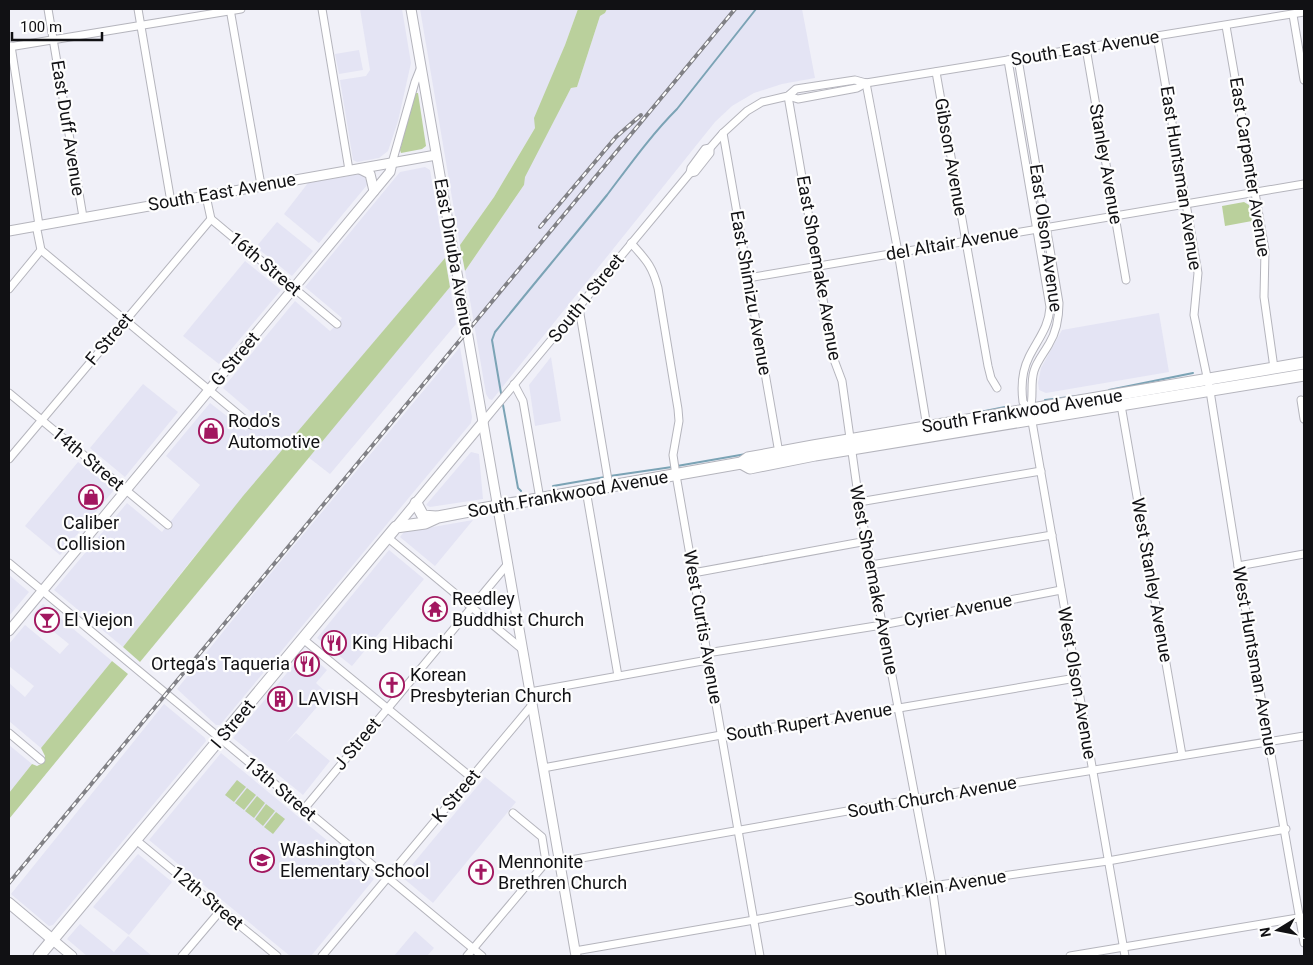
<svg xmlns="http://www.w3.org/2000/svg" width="1313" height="965" font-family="Roboto,sans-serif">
  <rect width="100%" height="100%" fill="#f0f0f8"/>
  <g fill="#e4e4f4">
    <polygon points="360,9 402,9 411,63 398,121 388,151 379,158 357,162 353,160 340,80 366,76 370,70"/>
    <polygon points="420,9 578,9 535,128 494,197 460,245"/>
    <polygon points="607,9 802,9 815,78 782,84 754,93 732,106 715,122 492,400 489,399 486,394 465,271 524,185 524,177 571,88 577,87 600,16 605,13"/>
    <polygon points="359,50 363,70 339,74 335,54"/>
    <polygon points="425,167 430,170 445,258 193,558 123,647 54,590 127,503 162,532 200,485 166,456 210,403 246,431 257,417 223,388 295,301 330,331 337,324 342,318 305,287 400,172"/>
    <polygon points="360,174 366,174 369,182 367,185 319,243 284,214 308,183"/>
    <polygon points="277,222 313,251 292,276 256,247"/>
    <polygon points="245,261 281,290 219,364 183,336"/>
    <polygon points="450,287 456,324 330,474 308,457"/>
    <polygon points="1159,313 1169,372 1046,393 1039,390 1038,383 1041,368 1062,330"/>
    <polygon points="460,347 472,417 471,423 220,725 216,725 177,689 256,591"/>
    <polygon points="551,357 561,421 535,426 529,385"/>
    <polygon points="143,384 178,412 125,477 90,448"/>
    <polygon points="471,452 479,454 483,499 430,507 426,505"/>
    <polygon points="78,462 114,490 60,555 25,526"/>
    <polygon points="473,520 435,566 400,537 404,532"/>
    <polygon points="389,550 424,579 352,666 317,638"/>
    <polygon points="9,575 29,592 9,616"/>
    <polygon points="43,604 112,661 41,748 9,721 9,683 25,697 34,686 9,666 9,644 25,625 60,654 69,644 33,615"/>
    <polygon points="305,651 327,670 316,683 328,694 287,742 296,733 330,761 303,795 233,738"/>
    <polygon points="164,704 205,738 206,741 53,925 49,926 11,894"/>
    <polygon points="9,745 32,764 9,793"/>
    <polygon points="221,753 374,879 311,956 290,956 149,840"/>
    <polygon points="485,777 516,802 433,903 402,877"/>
    <polygon points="138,854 172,882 129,935 93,907"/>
    <polygon points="80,924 114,952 128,936 152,956 87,956 67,939"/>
    <polygon points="415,931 434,948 427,956 394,956"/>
  </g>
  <g fill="#bad09c">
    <polygon points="578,9 607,9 605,13 600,16 577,87 571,88 525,177 524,185 465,271 460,245 494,197 535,128 534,118 565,45"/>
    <polygon points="415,93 418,93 426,146 422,149 401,153 400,150"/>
    <polygon points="1244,202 1249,205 1252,221 1225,226 1222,206"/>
    <polygon points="445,258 450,287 140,662 123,647 243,496"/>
    <polygon points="112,661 128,674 9,819 9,793 32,764 37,766 43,763 45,756 41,748"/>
    <polygon points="237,780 246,787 234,802 225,795"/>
    <polygon points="247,788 256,795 244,810 235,803"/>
    <polygon points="257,796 265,803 254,818 245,811"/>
    <polygon points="266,804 275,811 263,826 255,819"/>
    <polygon points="276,812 285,819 273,834 264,827"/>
  </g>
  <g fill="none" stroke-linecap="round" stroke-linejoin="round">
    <g stroke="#7ba3b5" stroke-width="2">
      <polyline points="1109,390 1193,373"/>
      <path d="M501,393L492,340L495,332C532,286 570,241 607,195C629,166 651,135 677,109L756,9"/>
      <polyline points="1045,400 1085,395"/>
      <polyline points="503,405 518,488 521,491"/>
      <polyline points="980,412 1010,406"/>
      <polyline points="677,466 746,454"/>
      <polyline points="610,476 672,467"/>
      <polyline points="553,486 605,477"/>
    </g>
    <defs>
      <g id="minor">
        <polyline points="48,9 83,217"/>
        <polyline points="138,9 171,202"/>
        <polyline points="230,9 261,185"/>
        <polyline points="322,9 349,170"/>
        <polyline points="1293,15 1304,80"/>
        <polyline points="1226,26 1265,250 1264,297 1274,368"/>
        <polyline points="1157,36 1198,273 1194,315 1210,391 1238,566 1304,943"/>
        <polyline points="11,46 39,225"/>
        <polyline points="9,47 241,9"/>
        <polyline points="1086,48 1126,280"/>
        <path d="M1018,59L1059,303C1059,318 1057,331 1049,344C1044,353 1037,361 1034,371C1030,384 1034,397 1030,410L1125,956"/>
        <path d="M1008,60L1050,307C1049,327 1038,339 1029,357C1022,371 1021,387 1023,402L1030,410"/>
        <polyline points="936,72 988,366 991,378 997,388"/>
        <polyline points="866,83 898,252 927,427"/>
        <polyline points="788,96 833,357 842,381 859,502 932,886 942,956"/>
        <polyline points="788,96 798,99 857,88 866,83 1304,12"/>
        <polyline points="723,133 779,453"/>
        <polyline points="392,163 415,82 421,67"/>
        <polyline points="690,173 695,172 710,153 710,148 723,133 747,111 762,102 788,96 796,89 855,80 866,83"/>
        <polyline points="206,196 211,219 337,324"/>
        <polyline points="36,225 41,250 251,425"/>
        <path d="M631,243C646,260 652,265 658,288L678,409L679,421L673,455L676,475L760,956"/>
        <polyline points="748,278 1304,184"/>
        <polyline points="9,289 41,250"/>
        <polyline points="579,308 609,486"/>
        <polyline points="514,384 523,401 540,499"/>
        <polyline points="9,393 168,525"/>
        <polyline points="1301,400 1304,419"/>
        <polyline points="1121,405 1182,755"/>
        <polyline points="483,422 690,173 691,168 705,149 710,148"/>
        <polyline points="9,459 211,219"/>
        <polyline points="586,490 618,676"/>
        <polyline points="859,502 1041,471"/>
        <polyline points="387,537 522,649"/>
        <polyline points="9,563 482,956"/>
        <polyline points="871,565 1052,535"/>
        <polyline points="1238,566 1304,554"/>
        <polyline points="693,573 867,541"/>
        <polyline points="303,639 472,778"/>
        <polyline points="707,653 882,625 1061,590"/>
        <polyline points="530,692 708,660"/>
        <polyline points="9,733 41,760"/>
        <polyline points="543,768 721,735 899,708 1076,678"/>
        <polyline points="304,809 507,565"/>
        <polyline points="136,840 277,956"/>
        <polyline points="559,862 915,799 1304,736"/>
        <polyline points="575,951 754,920 932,886 1108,861 1286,829"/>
        <polyline points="182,956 221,910"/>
        <polyline points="322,956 532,705"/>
        <polyline points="467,956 546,862 542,837 513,813"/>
        <polyline points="1070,956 1304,917"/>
      </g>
      <g id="tertiary">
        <polyline points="411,9 576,956"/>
        <polyline points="360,169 370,174 374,191"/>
        <polyline points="9,231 436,155"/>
        <polyline points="396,527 483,422"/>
        <polyline points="9,631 390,172 392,163"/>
        <polyline points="53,940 72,956"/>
      </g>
      <polyline id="secondary" points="9,903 53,940"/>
      <g id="primary">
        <polyline points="741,463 750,468 815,455 1304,375"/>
        <polyline points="416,503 423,516 436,517"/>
        <polyline points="39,956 396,527 425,523 438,517 464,512 741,463 748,458 813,446 1304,363"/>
      </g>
    </defs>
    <use href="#minor" stroke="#b5b5bd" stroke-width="9"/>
    <use href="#tertiary" stroke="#b5b5bd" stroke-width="11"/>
    <use href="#secondary" stroke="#b5b5bd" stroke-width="12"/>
    <use href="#primary" stroke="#b5b5bd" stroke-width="13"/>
    <use href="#minor" stroke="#fff" stroke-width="7"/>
    <use href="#tertiary" stroke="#fff" stroke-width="9"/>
    <use href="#secondary" stroke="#fff" stroke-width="10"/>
    <use href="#primary" stroke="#fff" stroke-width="11"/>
    <defs>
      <g id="rail">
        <polyline points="540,227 616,137 641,115"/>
        <polyline points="9,883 735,9"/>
      </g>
    </defs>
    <use href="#rail" stroke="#818186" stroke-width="4"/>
    <use href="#rail" stroke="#fefefe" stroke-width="2" stroke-dasharray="5.5" stroke-linecap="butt"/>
  </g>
  <defs>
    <symbol id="shop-ring" viewBox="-11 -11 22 22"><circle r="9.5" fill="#fefefe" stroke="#a2175f" stroke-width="1.5"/><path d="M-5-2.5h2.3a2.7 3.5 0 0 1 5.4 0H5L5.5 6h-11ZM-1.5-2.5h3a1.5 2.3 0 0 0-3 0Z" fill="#a2175f"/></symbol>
    <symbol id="temple-ring" viewBox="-11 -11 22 22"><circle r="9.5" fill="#fefefe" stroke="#a2175f" stroke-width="1.5"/><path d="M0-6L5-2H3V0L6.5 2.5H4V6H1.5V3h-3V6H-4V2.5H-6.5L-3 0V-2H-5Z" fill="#a2175f"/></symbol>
    <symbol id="bar-ring" viewBox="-11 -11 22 22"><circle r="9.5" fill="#fefefe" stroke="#a2175f" stroke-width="1.5"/><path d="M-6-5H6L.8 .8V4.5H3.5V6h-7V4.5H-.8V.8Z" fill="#a2175f"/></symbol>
    <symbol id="restaurant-ring" viewBox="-11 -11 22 22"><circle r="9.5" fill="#fefefe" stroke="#a2175f" stroke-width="1.5"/><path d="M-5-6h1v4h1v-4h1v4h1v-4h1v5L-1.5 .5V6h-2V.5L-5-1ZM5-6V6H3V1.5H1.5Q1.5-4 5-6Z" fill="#a2175f"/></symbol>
    <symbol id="church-ring" viewBox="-11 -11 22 22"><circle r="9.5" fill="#fefefe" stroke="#a2175f" stroke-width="1.5"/><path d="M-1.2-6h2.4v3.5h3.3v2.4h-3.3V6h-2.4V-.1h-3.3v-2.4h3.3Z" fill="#a2175f"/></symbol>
    <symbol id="building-ring" viewBox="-11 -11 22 22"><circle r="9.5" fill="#fefefe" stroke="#a2175f" stroke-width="1.5"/><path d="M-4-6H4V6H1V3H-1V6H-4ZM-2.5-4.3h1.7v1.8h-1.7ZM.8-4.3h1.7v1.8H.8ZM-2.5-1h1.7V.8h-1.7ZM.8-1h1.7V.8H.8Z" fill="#a2175f"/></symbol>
    <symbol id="school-ring" viewBox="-11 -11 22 22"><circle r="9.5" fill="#fefefe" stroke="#a2175f" stroke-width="1.5"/><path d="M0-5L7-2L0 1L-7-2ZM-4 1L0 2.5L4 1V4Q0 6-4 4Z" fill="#a2175f"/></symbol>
  </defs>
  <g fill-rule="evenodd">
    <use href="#shop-ring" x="197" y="417" width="28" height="28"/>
    <use href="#shop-ring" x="77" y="483" width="28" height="28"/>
    <use href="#temple-ring" x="421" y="595" width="28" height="28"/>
    <use href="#bar-ring" x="33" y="606" width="28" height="28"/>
    <use href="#restaurant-ring" x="320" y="629" width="28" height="28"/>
    <use href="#restaurant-ring" x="293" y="650" width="28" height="28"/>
    <use href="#church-ring" x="378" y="671" width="28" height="28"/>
    <use href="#building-ring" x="266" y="685" width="28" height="28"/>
    <use href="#school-ring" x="248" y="846" width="28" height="28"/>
    <use href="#church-ring" x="467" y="858" width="28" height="28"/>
  </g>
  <g text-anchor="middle" stroke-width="4.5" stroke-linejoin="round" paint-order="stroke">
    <g font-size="18" fill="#111114" stroke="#fefefe">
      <text transform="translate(1085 48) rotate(-9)" y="6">South East Avenue</text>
      <text transform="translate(68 128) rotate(81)" y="6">East Duff Avenue</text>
      <text transform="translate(951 157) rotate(80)" y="6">Gibson Avenue</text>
      <text transform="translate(1106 164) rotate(80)" y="6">Stanley Avenue</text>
      <text transform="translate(1250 167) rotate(81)" y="6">East Carpenter Avenue</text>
      <text transform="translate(1181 178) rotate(81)" y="6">East Huntsman Avenue</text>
      <text transform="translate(222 192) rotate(-10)" y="6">South East Avenue</text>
      <text transform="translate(1046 238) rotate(82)" y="6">East Olson Avenue</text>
      <text transform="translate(952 243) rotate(-10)" y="6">del Altair Avenue</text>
      <text transform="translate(454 257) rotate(80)" y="6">East Dinuba Avenue</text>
      <text transform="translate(265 264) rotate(40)" y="6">16th Street</text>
      <text transform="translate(819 268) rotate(80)" y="6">East Shoemake Avenue</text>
      <text transform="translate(751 293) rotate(80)" y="6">East Shimizu Avenue</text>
      <text transform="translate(586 298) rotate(-51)" y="6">South I Street</text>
      <text transform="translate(109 339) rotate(-50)" y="6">F Street</text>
      <text transform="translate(235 359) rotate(-50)" y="6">G Street</text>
      <text transform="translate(1022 411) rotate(-9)" y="6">South Frankwood Avenue</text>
      <text transform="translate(88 459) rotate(40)" y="6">14th Street</text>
      <text transform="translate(568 494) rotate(-10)" y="6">South Frankwood Avenue</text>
      <text transform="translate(874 580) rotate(79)" y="6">West Shoemake Avenue</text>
      <text transform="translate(1152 580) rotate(80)" y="6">West Stanley Avenue</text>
      <text transform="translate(958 610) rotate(-11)" y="6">Cyrier Avenue</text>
      <text transform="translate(703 627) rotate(80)" y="6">West Curtis Avenue</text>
      <text transform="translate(1255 661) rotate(80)" y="6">West Huntsman Avenue</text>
      <text transform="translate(1077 683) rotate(80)" y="6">West Olson Avenue</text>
      <text transform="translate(809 722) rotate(-9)" y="6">South Rupert Avenue</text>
      <text transform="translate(233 724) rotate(-50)" y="6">I Street</text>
      <text transform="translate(357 744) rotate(-50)" y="6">J Street</text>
      <text transform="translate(280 789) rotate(40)" y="6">13th Street</text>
      <text transform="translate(456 796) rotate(-50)" y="6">K Street</text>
      <text transform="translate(932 797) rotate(-10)" y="6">South Church Avenue</text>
      <text transform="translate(930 888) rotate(-9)" y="6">South Klein Avenue</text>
      <text transform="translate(207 898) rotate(40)" y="6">12th Street</text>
    </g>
    <g font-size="18" fill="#111114" stroke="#fefefe" text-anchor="start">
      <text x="228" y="427">Rodo's<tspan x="228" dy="21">Automotive</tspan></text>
      <text x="91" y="529" text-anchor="middle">Caliber<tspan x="91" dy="21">Collision</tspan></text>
      <text x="452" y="605">Reedley<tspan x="452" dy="21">Buddhist Church</tspan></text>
      <text x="64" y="626">El Viejon</text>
      <text x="352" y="649">King Hibachi</text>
      <text x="290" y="670" text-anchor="end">Ortega's Taqueria</text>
      <text x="410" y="681">Korean<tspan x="410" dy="21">Presbyterian Church</tspan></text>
      <text x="298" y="705">LAVISH</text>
      <text x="280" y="856">Washington<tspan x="280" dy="21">Elementary School</tspan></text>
      <text x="498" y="868">Mennonite<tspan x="498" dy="21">Brethren Church</tspan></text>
    </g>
  </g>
  <rect width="1313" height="965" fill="none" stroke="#111114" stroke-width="20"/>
  <g transform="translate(1278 930) rotate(260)" stroke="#fefefe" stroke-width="4" paint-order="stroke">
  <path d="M0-4L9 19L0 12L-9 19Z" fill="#111114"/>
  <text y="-8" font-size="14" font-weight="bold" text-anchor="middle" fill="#111114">N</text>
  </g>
  <path d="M12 32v8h90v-8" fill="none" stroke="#111114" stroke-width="2.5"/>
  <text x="20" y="32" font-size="15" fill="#111114" stroke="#fefefe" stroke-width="4" paint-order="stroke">100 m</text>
</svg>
